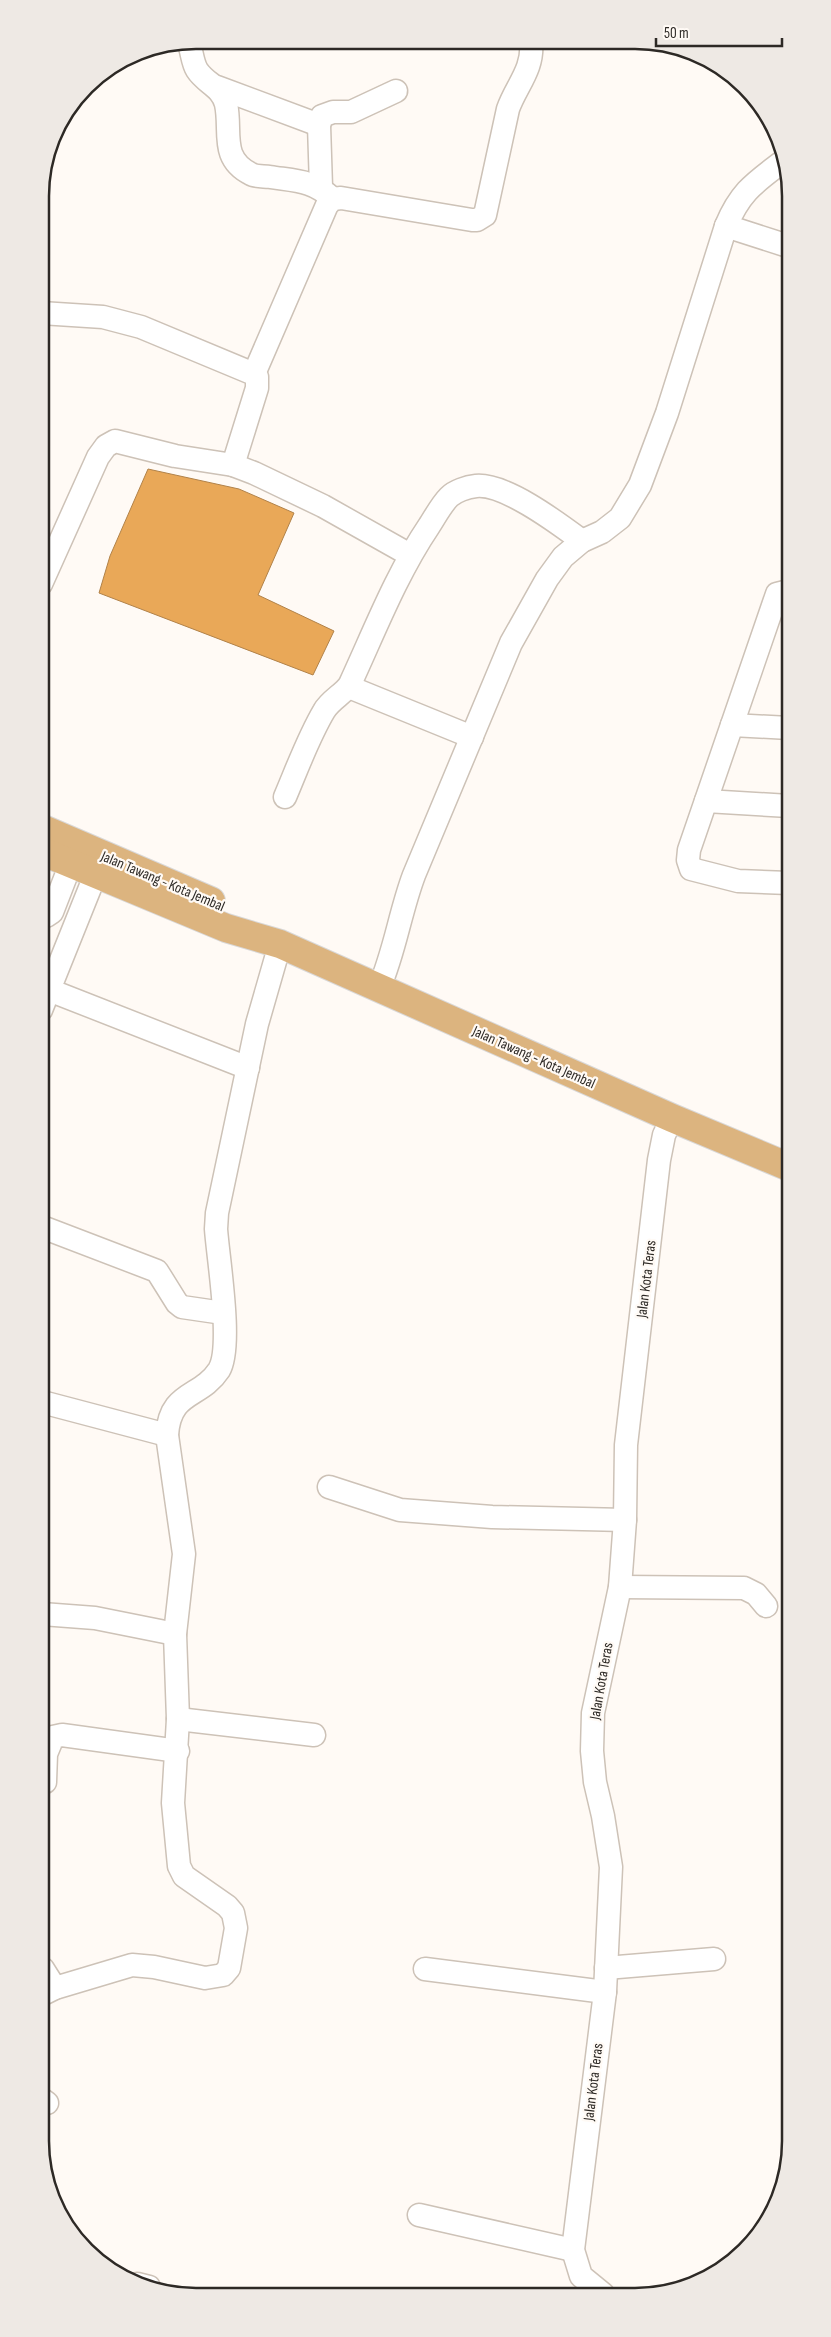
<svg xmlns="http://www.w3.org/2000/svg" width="831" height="2337" font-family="'Sofia Sans Condensed',sans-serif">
  <rect width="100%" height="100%" fill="#fffaf5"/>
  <polygon fill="#e9a858" stroke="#b18249" points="148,469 239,489 294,513 258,595 334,631 313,675 99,593 110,556"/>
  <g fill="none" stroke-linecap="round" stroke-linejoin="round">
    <defs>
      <g id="minor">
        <path d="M188,41C192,50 192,62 197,70C206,84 221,86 226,104C232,131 219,158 251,174C256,177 264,176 270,177C296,181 313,180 333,199"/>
        <polyline points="217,87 319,125"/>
        <polyline points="321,187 319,125 322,116 333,112 351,112 396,91"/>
        <polyline points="726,226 788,246"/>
        <polyline points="41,313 103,317 141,327 254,374 257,377 257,388 233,465"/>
        <path d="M254,374L327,205L333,199L341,198L472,220H477L485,215L508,109C516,86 534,69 531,42"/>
        <polyline points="41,584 98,457 106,446 115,441 175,456 233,465 254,473 323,506 410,555"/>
        <polyline points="789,591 777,594 689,850 688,860 691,869 738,881 789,883"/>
        <polyline points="349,687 472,737"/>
        <polyline points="732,725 789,728"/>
        <path d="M285,797C297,769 308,738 324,711C330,700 345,693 350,684C375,630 396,575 429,526C435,517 441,505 449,497C455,491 467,487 476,486C505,483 559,524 582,541"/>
        <polyline points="706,801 789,806"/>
        <polyline points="96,873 49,990 248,1068"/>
        <polyline points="41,916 46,916 52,912 71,863"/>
        <path d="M379,988C395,951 400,912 414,875L511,643L547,579L563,557L582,541L602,532L620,518L640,485L667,413L726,226C741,190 756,182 786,159"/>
        <polyline points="41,1010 49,990"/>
        <polyline points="42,1227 157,1271 177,1303 182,1307 223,1313"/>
        <polyline points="42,1402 167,1435"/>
        <polyline points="329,1487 400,1510 492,1517 625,1520"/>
        <polyline points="620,1587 744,1588 756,1594 766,1606"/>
        <polyline points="42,1614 95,1618 175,1634"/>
        <polyline points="178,1719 314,1735"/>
        <polyline points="45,1782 46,1754 53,1737 62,1735 178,1751"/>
        <polyline points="606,1968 714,1959"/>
        <polyline points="43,1969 55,1988"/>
        <polyline points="425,1969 605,1992"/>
        <path d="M43,1994L55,1988L132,1965L154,1967L205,1978L223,1975L229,1968L236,1928L233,1913L227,1906L184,1876L179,1866L173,1803L178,1719L175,1634L184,1554L167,1435C170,1390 200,1399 219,1370C233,1347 218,1258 216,1229L217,1213L257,1024L280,944"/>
        <polyline points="43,2100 47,2103"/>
        <polyline points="419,2215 573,2250"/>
        <polyline points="137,2284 149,2287 150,2289"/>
        <polyline points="603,2294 581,2276 573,2250 605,1992 611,1867 603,1816 595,1782 592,1751 593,1713 620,1587 625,1520 626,1445 659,1160 664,1135 672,1118"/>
      </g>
      <g id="major">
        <polyline points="41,828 211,901"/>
        <polyline points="41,851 226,928 280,944 672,1118 789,1167"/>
      </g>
    </defs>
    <use href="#minor" stroke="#cdc2b7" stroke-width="25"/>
    <use href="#major" stroke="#d9d8d8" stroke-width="30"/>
    <use href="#minor" stroke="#fff" stroke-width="22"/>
    <use href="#major" stroke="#dcb47f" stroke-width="28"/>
  </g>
  <g text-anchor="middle" stroke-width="4.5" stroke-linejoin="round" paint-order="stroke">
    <g font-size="15" fill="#2d2925" stroke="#fffaf5">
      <text transform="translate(163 881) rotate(23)" y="5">Jalan Tawang - Kota Jembal</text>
      <text transform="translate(534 1057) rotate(24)" y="5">Jalan Tawang - Kota Jembal</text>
      <text transform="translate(646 1279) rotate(-83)" y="5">Jalan Kota Teras</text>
      <text transform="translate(601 1681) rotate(-80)" y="5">Jalan Kota Teras</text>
      <text transform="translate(593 2082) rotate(-83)" y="5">Jalan Kota Teras</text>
    </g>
  </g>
  <path d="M0 0H831V2337H0ZM196 49H635A147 147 0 0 1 782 196V2141A147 147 0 0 1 635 2288H196A147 147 0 0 1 49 2141V196A147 147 0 0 1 196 49Z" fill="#eee9e4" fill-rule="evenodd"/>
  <path fill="none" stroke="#2d2925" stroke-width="2.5" d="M196 49H635A147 147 0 0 1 782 196V2141A147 147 0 0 1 635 2288H196A147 147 0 0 1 49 2141V196A147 147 0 0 1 196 49Z"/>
  <path d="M656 38v8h126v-8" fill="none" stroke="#2d2925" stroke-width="2.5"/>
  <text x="664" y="38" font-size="15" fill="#2d2925" stroke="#fffaf5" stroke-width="4" paint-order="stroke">50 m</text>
</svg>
